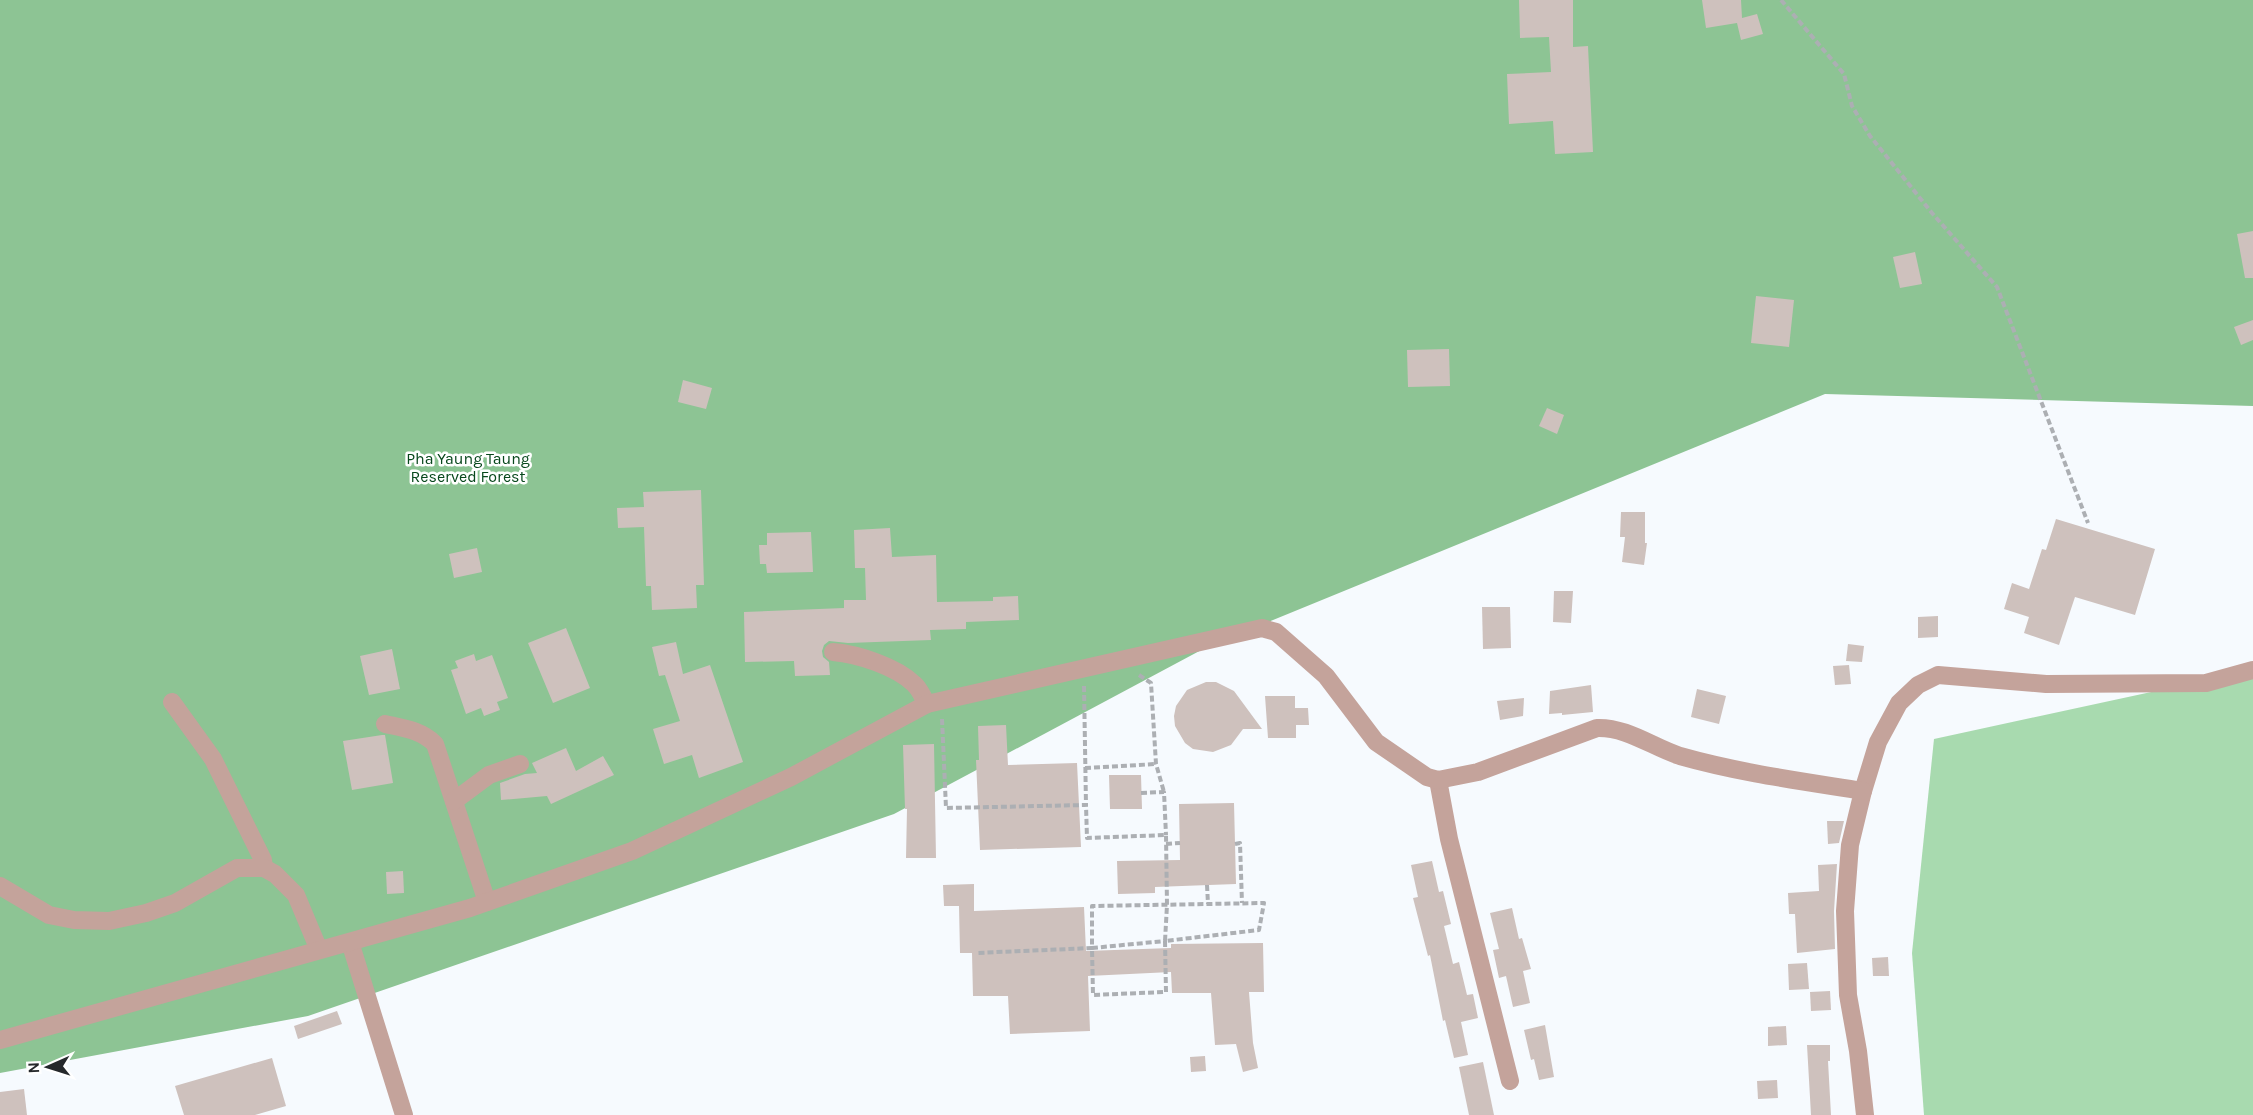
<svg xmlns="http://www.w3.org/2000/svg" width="2253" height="1115" font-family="Karla,sans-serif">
  <rect width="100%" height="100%" fill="#f6fafe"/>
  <polygon fill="#a8daaf" points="2253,670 2253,1115 1924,1115 1912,953 1934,739"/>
  <polygon fill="#8dc494" points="0,0 2253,0 2253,406 1825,394 1205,648 894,814 308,1016 0,1073"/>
  <g fill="#cec1bd">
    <polygon points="1519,0 1573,0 1573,47 1588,46 1593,152 1555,154 1553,121 1509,124 1507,74 1551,72 1549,37 1520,38"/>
    <polygon points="1702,0 1741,0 1742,18 1757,14 1763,34 1741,40 1737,23 1706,28"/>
    <polygon points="2253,231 2253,278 2245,278 2237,234"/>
    <polygon points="1915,252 1922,284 1900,288 1893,257"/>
    <polygon points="1756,296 1794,300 1789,347 1751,343"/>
    <polygon points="2253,320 2253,340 2241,345 2234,327"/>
    <polygon points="1449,349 1450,386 1408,387 1407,350"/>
    <polygon points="683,380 712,388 706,409 678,402"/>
    <polygon points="1547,408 1564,415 1557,434 1539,426"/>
    <polygon points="701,490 704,585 696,585 697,608 652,610 651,586 646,586 644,527 618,528 617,508 644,507 643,492"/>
    <polygon points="1621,512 1645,512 1645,543 1647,543 1644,565 1622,562 1625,537 1620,537"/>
    <polygon points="2056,519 2155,549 2135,615 2075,597 2059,645 2024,633 2029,617 2004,609 2012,583 2029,589 2042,549 2046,550"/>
    <polygon points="890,528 892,557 936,555 937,602 993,601 993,597 1018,596 1019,620 966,622 966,629 930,630 931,640 848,643 829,641 824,645 822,651 823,657 829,662 830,675 795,676 794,661 745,662 744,612 844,608 844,600 866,600 865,568 855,568 854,530"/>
    <polygon points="811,532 813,572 767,573 766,564 760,564 759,545 767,545 767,533"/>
    <polygon points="477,548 482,572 454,578 449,554"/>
    <polygon points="1554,591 1573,591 1571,623 1553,622"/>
    <polygon points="1482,607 1510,607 1511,648 1483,649"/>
    <polygon points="1938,616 1938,637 1918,638 1918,617"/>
    <polygon points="566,628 590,688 553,703 528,643"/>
    <polygon points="676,642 683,674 710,665 743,762 699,778 692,755 664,764 653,729 680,721 665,675 659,676 652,647"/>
    <polygon points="1848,644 1864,646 1862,662 1846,661"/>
    <polygon points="392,649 400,689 369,695 360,656"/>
    <polygon points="474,654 476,661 492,655 508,698 497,702 500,710 484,716 481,708 466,714 451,670 458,668 455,661"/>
    <polygon points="1849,665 1851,684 1835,685 1833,666"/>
    <polygon points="1206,682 1216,682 1234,691 1262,729 1243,729 1231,745 1213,752 1193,749 1185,743 1175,726 1174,716 1176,706 1187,690"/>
    <polygon points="1591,685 1593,712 1562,715 1562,713 1549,714 1550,691"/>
    <polygon points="1697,689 1726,696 1719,724 1691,717"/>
    <polygon points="1265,696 1295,696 1295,708 1308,708 1309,725 1296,725 1296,738 1268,738"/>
    <polygon points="1524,698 1523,716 1500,720 1497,701"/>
    <polygon points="1006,725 1008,765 1077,763 1081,847 980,850 976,760 979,760 978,726"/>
    <polygon points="382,735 385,735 393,783 352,790 343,741"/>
    <polygon points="934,744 936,858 906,858 907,809 905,809 903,745"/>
    <polygon points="566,748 576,771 603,756 614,775 551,804 547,796 501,800 500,783 525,774 537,773 532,763"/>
    <polygon points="1109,775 1141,775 1142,809 1110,809"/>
    <polygon points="1234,803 1236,884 1155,887 1155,893 1118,894 1117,861 1180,860 1179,804"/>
    <polygon points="1827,821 1844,821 1839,843 1828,844"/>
    <polygon points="1432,861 1439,892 1443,891 1451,924 1444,926 1453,964 1459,962 1467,995 1473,994 1478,1018 1461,1022 1468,1055 1454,1058 1445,1020 1443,1021 1430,955 1428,956 1413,898 1418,897 1411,865"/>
    <polygon points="1837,864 1834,911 1835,949 1797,953 1795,914 1789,914 1788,893 1819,891 1818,865"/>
    <polygon points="403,871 404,893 387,894 386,872"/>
    <polygon points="974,884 974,911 1084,907 1086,951 1171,948 1171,944 1263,943 1264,992 1249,992 1253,1043 1258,1068 1243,1072 1236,1044 1215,1045 1211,993 1172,993 1171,972 1088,976 1090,1031 1010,1034 1008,996 973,996 972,953 960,953 959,906 944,906 943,885"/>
    <polygon points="1512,908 1519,939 1522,938 1531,969 1523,971 1530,1003 1513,1007 1506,976 1499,978 1493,950 1499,949 1490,913"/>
    <polygon points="1888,957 1889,976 1873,976 1872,958"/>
    <polygon points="1807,963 1809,989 1789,990 1788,964"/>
    <polygon points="1830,991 1831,1010 1811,1011 1810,992"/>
    <polygon points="337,1011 342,1024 298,1039 294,1026"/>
    <polygon points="1545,1025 1554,1077 1539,1080 1534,1059 1531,1060 1524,1030"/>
    <polygon points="1786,1026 1787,1045 1768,1046 1768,1027"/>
    <polygon points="1807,1045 1830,1045 1830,1061 1828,1061 1831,1115 1811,1115"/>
    <polygon points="1205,1056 1206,1071 1191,1072 1190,1057"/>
    <polygon points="272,1058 286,1106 255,1115 184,1115 175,1086"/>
    <polygon points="1483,1062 1494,1115 1469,1115 1459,1067"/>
    <polygon points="1777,1080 1778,1098 1758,1099 1757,1081"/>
    <polygon points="24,1089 27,1115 0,1115 0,1092"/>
  </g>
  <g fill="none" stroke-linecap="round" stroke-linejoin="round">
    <g stroke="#acafb3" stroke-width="4" stroke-dasharray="6 3" stroke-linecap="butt">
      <polyline points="1781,0 1844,74 1852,106 1870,136 1932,213 1997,287 2088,523"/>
      <polyline points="1139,675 1151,683 1156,764 1164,792"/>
      <polyline points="1084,686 1086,805"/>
      <path d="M942,719L946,808L1086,805L1087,838L1166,835L1167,905L1165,941L1259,930L1264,903C1207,904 1150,905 1092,906V948L976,953"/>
      <polyline points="1085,768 1156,764"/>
      <polyline points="1141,793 1164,792 1166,835"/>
      <polyline points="1166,844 1180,843"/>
      <polyline points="1235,844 1240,843 1242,903"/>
      <polyline points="1207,885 1208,904"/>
      <polygon points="1165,941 1166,992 1093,995 1092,948"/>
    </g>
    <g stroke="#c4a39b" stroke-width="18">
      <path d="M833,652C858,654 897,667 914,684C920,689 923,698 927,704"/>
      <polyline points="172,702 213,759 263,860 264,868"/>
      <path d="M385,724C403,728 421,730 435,744L487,902"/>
      <polyline points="1438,780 1449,839 1510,1081"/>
      <polyline points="1863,791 1878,742 1899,703 1918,685 1938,675 2046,684 2206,683 2253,670"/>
      <polyline points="454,801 489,775 520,764"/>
      <polyline points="0,886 49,915 74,920 109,921 146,913 175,903 237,868 264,868 275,874 296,895 319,950"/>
      <polyline points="350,942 404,1115"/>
      <path d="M0,1040L470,908L632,851L791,777L927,704L1262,628L1276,632L1326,676L1376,742L1427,777L1438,780L1478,772L1597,728C1627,727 1652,747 1680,756C1740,773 1801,781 1863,791L1850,845L1845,911L1848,995L1858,1051L1865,1115"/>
    </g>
  </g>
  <g text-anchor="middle" stroke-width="5" stroke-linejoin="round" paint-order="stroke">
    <g font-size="16" fill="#08481c" stroke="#fff">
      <text x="468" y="464">Pha Yaung Taung<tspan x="468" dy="18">Reserved Forest</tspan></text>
    </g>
  </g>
  <g transform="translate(48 1067) rotate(267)" stroke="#ffffff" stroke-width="4.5" paint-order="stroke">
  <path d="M0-4.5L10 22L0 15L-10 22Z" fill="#25282b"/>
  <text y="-9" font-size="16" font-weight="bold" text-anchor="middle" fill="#25282b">N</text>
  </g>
</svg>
